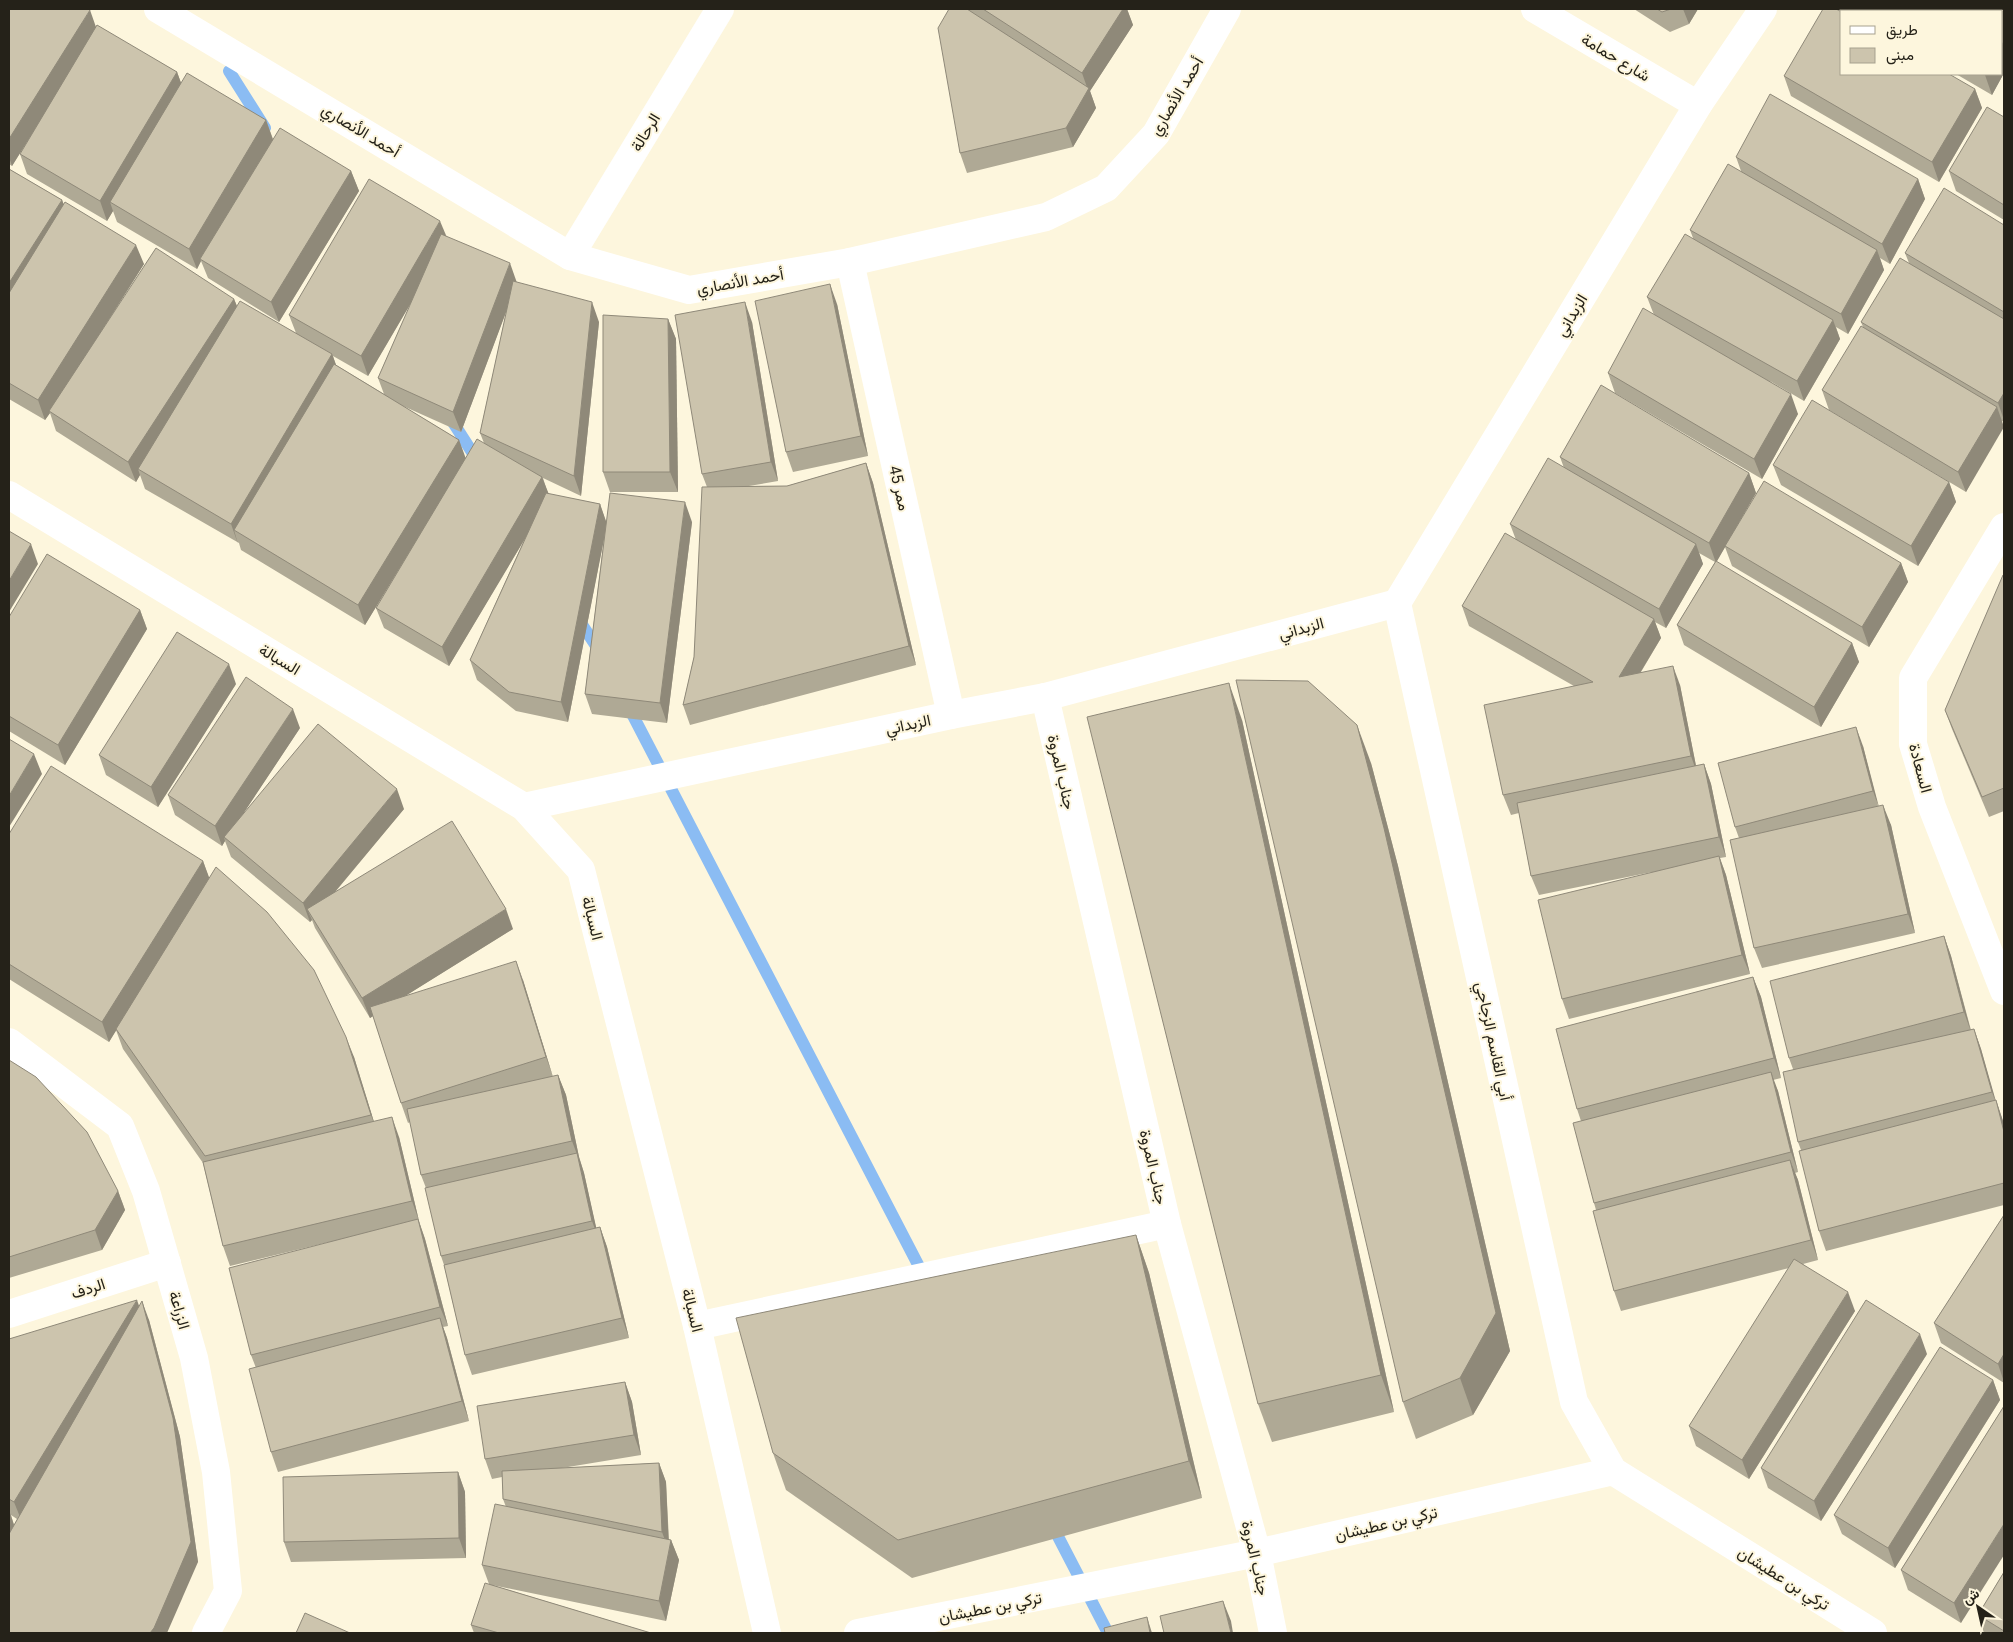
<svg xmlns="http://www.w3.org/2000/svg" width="2013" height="1642" font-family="Roboto,Vazirmatn,sans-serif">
  <rect width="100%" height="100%" fill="#fdf6dd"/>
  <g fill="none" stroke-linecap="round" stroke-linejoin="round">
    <g stroke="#8bbcf3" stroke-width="12">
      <polyline points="229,71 265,128"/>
      <polyline points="449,416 479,463"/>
      <polyline points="577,617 600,652"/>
      <polyline points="628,706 925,1278"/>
      <polyline points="1051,1523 1108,1633"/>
    </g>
    <g stroke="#fff" stroke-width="28">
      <polyline points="158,9 570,256 689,290 850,262 1046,217 1106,188 1156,134 1227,9"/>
      <polyline points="1535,9 1698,105"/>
      <polyline points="570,256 720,9"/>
      <polyline points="850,262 951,715"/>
      <polyline points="9,495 524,807 581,870 697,1326 767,1633"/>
      <polyline points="2004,527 1913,678 1913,744 1932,807 2004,991"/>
      <polyline points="1397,603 1574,1402 1613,1471"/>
      <polyline points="1045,697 1167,1224 1257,1553 1273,1633"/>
      <polyline points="524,807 951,715 1045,697 1397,603 1698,105 1763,9"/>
      <polyline points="9,1042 120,1126 146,1191 194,1358 216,1472 228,1591 206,1633"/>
      <polyline points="9,1314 167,1263"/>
      <polyline points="697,1326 1167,1224"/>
      <polyline points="858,1633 1257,1553 1613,1471 1873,1633"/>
    </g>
  </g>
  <g fill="#afa995" fill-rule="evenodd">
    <polygon points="9,9 96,27 177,72 181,83 266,120 273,139 351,171 359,191 279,322 208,278 201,261 197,269 117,222 113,211 107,221 27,174 20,154 43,116 12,166 9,164"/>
    <polygon points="949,9 1127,9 1133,25 1090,91 1096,108 1073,147 967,173 960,153"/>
    <polygon points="1634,9 1698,9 1689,24 1670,32"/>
    <polygon points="1843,9 2004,9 2004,73 1992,95 1956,74 2002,74 2002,11 1848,11"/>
    <polygon points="1784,76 1975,89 1982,108 1939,182 1791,96"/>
    <polygon points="2004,117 2004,220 1956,191 1949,171"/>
    <polygon points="1736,157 1918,179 1925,199 1890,264 1880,258 1884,270 1848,334 1836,327 1840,339 1804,401 1770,381 1798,414 1762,479 1615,393 1608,373 1654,315 1647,297 1693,238 1690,230 1741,171"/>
    <path d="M9,169L62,200L64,205L144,264L104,328L234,299L237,306L296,333L289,315L446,236L516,282L599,322L581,496L543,478L548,494L600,504L606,522H692L667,723L592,714L585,694L604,538L568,722L516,711L477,680L470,660L525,538L449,666L384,628L376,608L422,531L365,625L241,550L239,543L145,489L140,475L136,482L56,431L50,413L45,420L9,399ZM412,301L378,378L384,394L336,365L333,356L368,376ZM507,309L480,433L484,443L465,458L459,440L403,406L461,432Z"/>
    <polygon points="2004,225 2004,422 2002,421 1966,492 1829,410 1822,390 1863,327 1861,322 1909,263 1905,253"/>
    <polygon points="837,304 868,456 793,472 786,452"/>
    <polygon points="668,319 676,339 678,492 610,492 603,472"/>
    <polygon points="752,322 778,481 749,486 787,486 866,463 873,483 916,665 690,725 683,705 694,657 707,487 702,474"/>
    <polygon points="1560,457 1749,473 1756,493 1737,525 1901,563 1908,582 1869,647 1732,566 1725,547 1716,562 1852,643 1859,662 1821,727 1684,645 1677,625 1715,562 1699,553 1703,564 1666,628 1655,622 1661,638 1641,672 1680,685 1696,766 1704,764 1711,784 1726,857 1720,858 1726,875 1750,974 1569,1019 1562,999 1652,872 1539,895 1531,876 1519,813 1511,815 1503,795 1574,686 1469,626 1462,606 1516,540 1510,524 1564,468"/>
    <polygon points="1773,465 1949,482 1956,502 1918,566 1781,485"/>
    <polygon points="2004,574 2004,811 1989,817 1952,729 1945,710"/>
    <polygon points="140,610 147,629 65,765 9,731 9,617"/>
    <polygon points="236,684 158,807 106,775 99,755"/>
    <polygon points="1242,720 1394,1412 1272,1442 1258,1404"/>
    <polygon points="300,728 244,812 404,809 336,891 513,929 405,996 523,980 553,1077 558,1075 566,1095 579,1157 584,1173 596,1228 600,1227 607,1247 629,1338 472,1375 465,1355 444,1265 441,1256 426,1188 421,1175 410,1122 408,1123 401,1103 373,1016 370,1018 315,928 312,920 310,922 231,857 225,841 222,846 175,815 168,795"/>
    <polygon points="1863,746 1878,806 1891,825 1915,933 1762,968 1754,948 1739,838 1735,827"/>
    <polygon points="1371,763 1398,866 1510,1351 1473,1415 1416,1439 1403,1402"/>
    <polygon points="9,834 203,861 209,878 354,1057 374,1122 399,1137 419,1221 425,1239 448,1326 443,1327 447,1338 469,1421 278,1472 271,1452 256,1368 251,1355 329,1242 230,1266 223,1246 203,1163 123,1049 116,1030 109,1042 9,979"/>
    <polygon points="1944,936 1951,956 1971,1030 1974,1029 1981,1049 1995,1100 1996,1100 2004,1124 2004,1205 1826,1251 1819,1231 1801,1150 1798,1142 1793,1069 1789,1058"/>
    <polygon points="1753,977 1761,997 1781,1078 1773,1080 1778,1091 1798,1172 1795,1173 1798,1180 1818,1260 1803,1264 1855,1311 1749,1479 1696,1446 1689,1426 1789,1268 1621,1311 1614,1291 1596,1210 1594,1203 1581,1121 1577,1109"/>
    <polygon points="9,1060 118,1191 125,1210 102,1250 9,1278"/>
    <polygon points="2004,1215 2004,1383 1941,1343 1934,1323"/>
    <polygon points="1136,1235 1149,1273 1202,1498 912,1578 786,1490 773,1453"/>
    <path d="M139,1306L149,1320L180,1437L198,1562L9,1633V1339ZM11,1515L17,1519L14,1525Z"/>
    <polygon points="1927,1354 1821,1521 1768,1488 1761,1468"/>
    <polygon points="1993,1380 2000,1400 1895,1568 1842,1534 1834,1515"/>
    <polygon points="625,1382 632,1402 641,1455 562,1468 659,1463 666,1482 669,1540 671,1540 679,1560 666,1621 492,1585 651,1633 474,1633 471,1625 489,1584 482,1565 506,1507 503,1499 502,1477 492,1479 485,1459"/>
    <polygon points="2004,1406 1961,1623 1908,1590 1901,1570"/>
    <polygon points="458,1472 465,1492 466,1558 291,1562 284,1542"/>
    <polygon points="2004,1572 2004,1633 1984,1633 1978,1615"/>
  </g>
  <g fill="#8f8979">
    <polygon points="1123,9 1127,9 1133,25 1090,91 1096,108 1073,147 1066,128 1088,90 1082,73"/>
    <polygon points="1683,9 1698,9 1689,24"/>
    <polygon points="90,10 97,30 12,166 9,157 9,139"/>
    <polygon points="2004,41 2004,73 1992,95 1985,75 1985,74 2002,74 2002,45"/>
    <polygon points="177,72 184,91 110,202 113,211 107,221 100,201"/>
    <polygon points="1975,89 1982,108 1939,182 1932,162"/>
    <polygon points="266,120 273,140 200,259 201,261 197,269 189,249"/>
    <polygon points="351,171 359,191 279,322 271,302"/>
    <polygon points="1918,179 1925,199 1890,264 1882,244"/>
    <polygon points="62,200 69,219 9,314 9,283"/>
    <polygon points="440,221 448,240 368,376 361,356"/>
    <polygon points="136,245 144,264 50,412 49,411 50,413 45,420 38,400"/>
    <polygon points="1877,250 1884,270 1848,334 1841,314"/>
    <polygon points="510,263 517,283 461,432 453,412"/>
    <polygon points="830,284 837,304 868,456 861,436"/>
    <polygon points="234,299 242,319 138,469 140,475 136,482 128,462"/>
    <polygon points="592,302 599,322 581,496 574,476"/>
    <polygon points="745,302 752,322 778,481 771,462"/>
    <polygon points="668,319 676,339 678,492 670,472"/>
    <polygon points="1833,320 1840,339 1804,401 1797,381"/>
    <polygon points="332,354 339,373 234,530 238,544 231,524"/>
    <polygon points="2004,393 2004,420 1998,403"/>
    <polygon points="1791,394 1798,414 1762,479 1754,459"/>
    <polygon points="1997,407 2004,427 1966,492 1958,472"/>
    <polygon points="459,440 466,459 365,625 358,605"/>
    <polygon points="866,463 873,483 916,665 909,646"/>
    <polygon points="1749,473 1756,493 1716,563 1709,543"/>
    <polygon points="542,477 550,497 449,666 442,647"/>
    <polygon points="1949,482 1956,502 1918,566 1911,546"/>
    <polygon points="685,502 692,522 667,723 660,703"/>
    <polygon points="600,504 607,524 568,722 561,702"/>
    <polygon points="31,544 38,564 9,612 9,581"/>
    <polygon points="1696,544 1703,564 1666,628 1659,609"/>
    <polygon points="1901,563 1908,582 1869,647 1862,627"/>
    <polygon points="140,610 147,629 65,765 58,745"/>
    <polygon points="1654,619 1661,638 1626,696 1619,677"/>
    <polygon points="1852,643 1859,662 1821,727 1814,707"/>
    <polygon points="229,664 236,684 158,807 151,787"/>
    <polygon points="1673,666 1680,685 1698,776 1691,756"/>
    <polygon points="1229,683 1242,720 1394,1412 1381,1375"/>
    <polygon points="293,709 300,728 226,840 224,837 225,841 222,846 215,826"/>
    <polygon points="1357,725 1371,763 1398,866 1510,1351 1473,1415 1460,1378"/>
    <polygon points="1856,727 1863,746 1880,811 1873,791"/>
    <polygon points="34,754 42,774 9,827 9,796"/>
    <polygon points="1704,764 1711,784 1726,857 1719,837"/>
    <polygon points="397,789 404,809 313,918 307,909 312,920 310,922 303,903"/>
    <polygon points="1883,805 1891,825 1915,933 1908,914"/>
    <polygon points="1719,856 1726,875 1750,974 1742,955"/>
    <polygon points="203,861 210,880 109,1042 102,1022"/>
    <polygon points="506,909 513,929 370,1018 362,998"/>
    <polygon points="1944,936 1951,956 1971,1032 1964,1012"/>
    <polygon points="516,961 523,980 553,1077 546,1057"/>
    <polygon points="1753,977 1761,997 1781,1078 1774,1058"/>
    <polygon points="1974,1029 1981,1049 1999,1112 1992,1092"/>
    <polygon points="346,1037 354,1057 378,1135 371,1115"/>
    <polygon points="1771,1072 1778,1091 1798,1172 1791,1152"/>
    <polygon points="558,1075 566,1095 579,1157 584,1173 599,1240 592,1221 578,1157 572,1141"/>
    <polygon points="1996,1100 2004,1124 2004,1132"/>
    <polygon points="392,1117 399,1137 419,1221 412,1201"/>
    <polygon points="1790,1160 1798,1180 1818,1260 1811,1240"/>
    <polygon points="118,1191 125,1210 102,1250 95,1230"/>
    <polygon points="418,1219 425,1239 448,1326 440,1307"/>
    <polygon points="600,1227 607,1247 629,1338 622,1318"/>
    <polygon points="1136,1235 1149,1273 1202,1498 1189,1461"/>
    <polygon points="1848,1292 1855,1311 1749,1479 1742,1460"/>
    <polygon points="137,1300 144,1320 22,1522 14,1502"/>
    <polygon points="142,1301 149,1320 180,1437 198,1562 167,1633 150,1633"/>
    <polygon points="440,1318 447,1338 469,1421 462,1401"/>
    <polygon points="1920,1334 1927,1354 1821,1521 1814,1501"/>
    <polygon points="2004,1354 2004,1382 1998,1364"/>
    <polygon points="1993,1380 2000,1400 1895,1568 1888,1548"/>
    <polygon points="625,1382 632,1402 641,1455 634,1435"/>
    <polygon points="659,1463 666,1482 669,1551 671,1540 679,1560 666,1621 659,1601 669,1551 662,1532"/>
    <polygon points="458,1472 465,1492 466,1558 459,1538"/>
    <polygon points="9,1510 15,1528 9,1540"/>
    <polygon points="2004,1524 2004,1555 1961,1623 1954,1603"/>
    <polygon points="1223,1601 1231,1621 1233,1633 1231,1633"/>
    <polygon points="1147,1617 1152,1633 1150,1633"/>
  </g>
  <g fill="#ccc4ad" stroke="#8f8979">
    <polygon points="9,9 87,9 90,10 9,139"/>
    <polygon points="949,9 967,9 1089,88 1066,128 960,153 938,28"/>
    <polygon points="983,9 1123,9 1082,73"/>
    <polygon points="1657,9 1671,9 1662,12"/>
    <polygon points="1823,9 1836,9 1842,12 1842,74 1949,74 1975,89 1932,162 1784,76"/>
    <polygon points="1870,9 2004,9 2004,41 2002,45 2002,11 1875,11"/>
    <polygon points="97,25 177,72 100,201 20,154"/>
    <polygon points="187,73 266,120 189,249 110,202"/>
    <polygon points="1770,94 1918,179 1882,244 1736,157"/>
    <polygon points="1987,107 2004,117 2004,205 1949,171"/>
    <polygon points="280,128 351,171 271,302 200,259"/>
    <polygon points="1728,164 1877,250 1841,314 1690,230"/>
    <polygon points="9,169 62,200 9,283"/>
    <polygon points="369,179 440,221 361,356 289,315"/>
    <polygon points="1944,188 2004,225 2004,312 1905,253"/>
    <polygon points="65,202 136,245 38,400 9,383 9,293"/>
    <polygon points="441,234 510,263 453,412 378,378"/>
    <polygon points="1685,234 1833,320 1797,381 1647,297"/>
    <polygon points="156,248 234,299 128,462 49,411"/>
    <polygon points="1900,258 2004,319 2004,393 1998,403 1861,322"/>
    <polygon points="513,281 592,302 574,476 480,433"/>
    <polygon points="830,284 861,436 786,452 755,301"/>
    <polygon points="240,301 332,354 231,524 138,469"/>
    <polygon points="745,302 771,462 702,474 675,315"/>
    <polygon points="1643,308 1791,394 1754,459 1608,373"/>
    <polygon points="603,315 668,319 670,472 603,472"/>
    <polygon points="1861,326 1997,407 1958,472 1822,390"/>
    <polygon points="334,364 459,440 358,605 234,530"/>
    <polygon points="1601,385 1749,473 1709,543 1560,457"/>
    <polygon points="1812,400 1949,482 1911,546 1773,465"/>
    <polygon points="477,439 542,477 442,647 376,608"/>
    <polygon points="1548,458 1696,544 1659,609 1510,524"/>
    <polygon points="866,463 909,646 683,705 694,657 702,487 787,486"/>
    <polygon points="1764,481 1901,563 1862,627 1725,546"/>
    <polygon points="546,493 600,504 561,702 509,692 470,660"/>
    <polygon points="610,493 685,502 660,703 585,694"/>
    <polygon points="9,531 31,544 9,581"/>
    <polygon points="1505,533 1654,619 1619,677 1673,666 1691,756 1503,795 1484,705 1593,682 1462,606"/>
    <polygon points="47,554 140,610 58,745 9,716 9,617"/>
    <polygon points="1716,561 1852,643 1814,707 1677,625"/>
    <polygon points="2004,574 2004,788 1982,797 1945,710 2003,575"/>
    <polygon points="177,632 229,664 151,787 99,755"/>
    <polygon points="246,677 293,709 215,826 168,795"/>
    <polygon points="1236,680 1308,681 1357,725 1384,828 1496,1313 1460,1378 1403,1402"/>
    <polygon points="1229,683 1381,1375 1258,1404 1087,717"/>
    <polygon points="318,724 397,789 303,903 224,837"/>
    <polygon points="1856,727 1873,791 1735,827 1718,763"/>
    <polygon points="9,739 34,754 9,796"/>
    <polygon points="1704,764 1719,837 1531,876 1517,803"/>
    <polygon points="51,766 203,861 102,1022 9,964 9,834"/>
    <polygon points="1883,805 1908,914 1754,948 1730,840"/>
    <polygon points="452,821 506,909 362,998 307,909"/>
    <polygon points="1719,856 1742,955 1562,999 1538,900"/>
    <polygon points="216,867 267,912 314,970 346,1037 371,1115 205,1156 116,1029"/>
    <polygon points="1944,936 1964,1012 1789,1058 1770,981"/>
    <polygon points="516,961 546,1057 401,1103 370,1007"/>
    <polygon points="1753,977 1774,1058 1577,1109 1556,1029"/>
    <polygon points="1974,1029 1992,1092 1798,1142 1783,1072"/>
    <polygon points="9,1060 36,1077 87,1132 118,1191 95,1230 9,1257"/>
    <polygon points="1771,1072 1791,1152 1594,1203 1573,1123"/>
    <polygon points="558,1075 572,1141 421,1175 407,1109"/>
    <polygon points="1996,1100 2004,1132 2004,1183 1819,1231 1799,1151"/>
    <polygon points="392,1117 412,1201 223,1246 203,1162"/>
    <polygon points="577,1153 592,1221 441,1256 425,1188"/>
    <polygon points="1790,1160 1811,1240 1614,1291 1593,1211"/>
    <polygon points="2004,1215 2004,1354 1998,1364 1934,1323"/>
    <polygon points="418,1219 440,1307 251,1355 229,1268"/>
    <polygon points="600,1227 622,1318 465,1355 444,1265"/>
    <polygon points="1136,1235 1189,1461 898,1540 773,1453 736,1318"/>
    <polygon points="1794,1259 1848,1292 1742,1460 1689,1426"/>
    <polygon points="137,1300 14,1502 9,1499 9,1339"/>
    <polygon points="1866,1300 1920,1334 1814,1501 1761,1468"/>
    <polygon points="142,1301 173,1418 191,1542 154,1628 150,1633 9,1633 9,1534"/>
    <polygon points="440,1318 462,1401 271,1452 249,1369"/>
    <polygon points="1940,1347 1993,1380 1888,1548 1834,1515"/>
    <polygon points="625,1382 634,1435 485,1459 477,1406"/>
    <polygon points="2004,1406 2004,1524 1954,1603 1901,1570"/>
    <polygon points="659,1463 662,1532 503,1499 502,1471"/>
    <polygon points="458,1472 459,1538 284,1542 283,1477"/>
    <polygon points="495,1504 671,1540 659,1601 482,1565"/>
    <polygon points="2004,1572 2004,1631 1978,1615"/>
    <polygon points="485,1583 651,1633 499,1633 471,1625"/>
    <polygon points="1223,1601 1231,1633 1164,1633 1160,1616"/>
    <polygon points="305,1613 350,1633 296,1633"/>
    <polygon points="1147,1617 1150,1633 1105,1633 1104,1628"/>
  </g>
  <g text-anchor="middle" stroke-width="4" stroke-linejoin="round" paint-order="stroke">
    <g font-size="16" fill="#252219" stroke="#fdf6dd">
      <text transform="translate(1616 57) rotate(31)" y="6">شارع حمامة</text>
      <text transform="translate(1176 96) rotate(-59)" y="6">أحمد الأنصاري</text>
      <text transform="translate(361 130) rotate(31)" y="6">أحمد الأنصاري</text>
      <text transform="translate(645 132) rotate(-59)" y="6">الرحالة</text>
      <text transform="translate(740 281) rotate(-10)" y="6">أحمد الأنصاري</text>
      <text transform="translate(1571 315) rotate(-59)" y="6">الزبداني</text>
      <text transform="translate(900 488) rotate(77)" y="6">ممر 45</text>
      <text transform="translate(1301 628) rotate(-15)" y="6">الزبداني</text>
      <text transform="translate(280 659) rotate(31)" y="6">السبالة</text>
      <text transform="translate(908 724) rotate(-12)" y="6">الزبداني</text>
      <text transform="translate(1921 768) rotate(75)" y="6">السعادة</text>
      <text transform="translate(1062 772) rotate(77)" y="6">جناب المروة</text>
      <text transform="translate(593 918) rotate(76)" y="6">السبالة</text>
      <text transform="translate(1494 1041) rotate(78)" y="6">أبي القاسم الزجاجي</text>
      <text transform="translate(1154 1167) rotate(77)" y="6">جناب المروة</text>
      <text transform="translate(88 1288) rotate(-18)" y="6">الردف</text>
      <text transform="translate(180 1310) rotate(74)" y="6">الزراعة</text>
      <text transform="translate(693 1310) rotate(76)" y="6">السبالة</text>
      <text transform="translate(1386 1523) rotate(-13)" y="6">تركي بن عطيشان</text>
      <text transform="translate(1256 1558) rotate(77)" y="6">جناب المروة</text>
      <text transform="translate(1784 1578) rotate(32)" y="6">تركي بن عطيشان</text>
      <text transform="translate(990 1607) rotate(-11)" y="6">تركي بن عطيشان</text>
    </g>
  </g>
  <rect width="2013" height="1642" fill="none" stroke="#252219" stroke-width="20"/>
  <rect x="1840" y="10" width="162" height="65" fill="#fdf6dd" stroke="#a7a18f"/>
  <rect x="1850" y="26" width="25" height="8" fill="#ffffff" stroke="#a7a18f"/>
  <text x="1886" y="35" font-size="15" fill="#252219">طريق</text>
  <rect x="1850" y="48" width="25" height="15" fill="#ccc4ad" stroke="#a7a18f"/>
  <text x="1886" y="60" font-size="15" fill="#252219">مبنى</text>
  <g transform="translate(1978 1607) rotate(326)" stroke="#fdf6dd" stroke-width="4" paint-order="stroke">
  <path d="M0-4L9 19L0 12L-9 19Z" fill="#252219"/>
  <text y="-8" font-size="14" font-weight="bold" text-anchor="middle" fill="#252219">ش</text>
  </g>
</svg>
